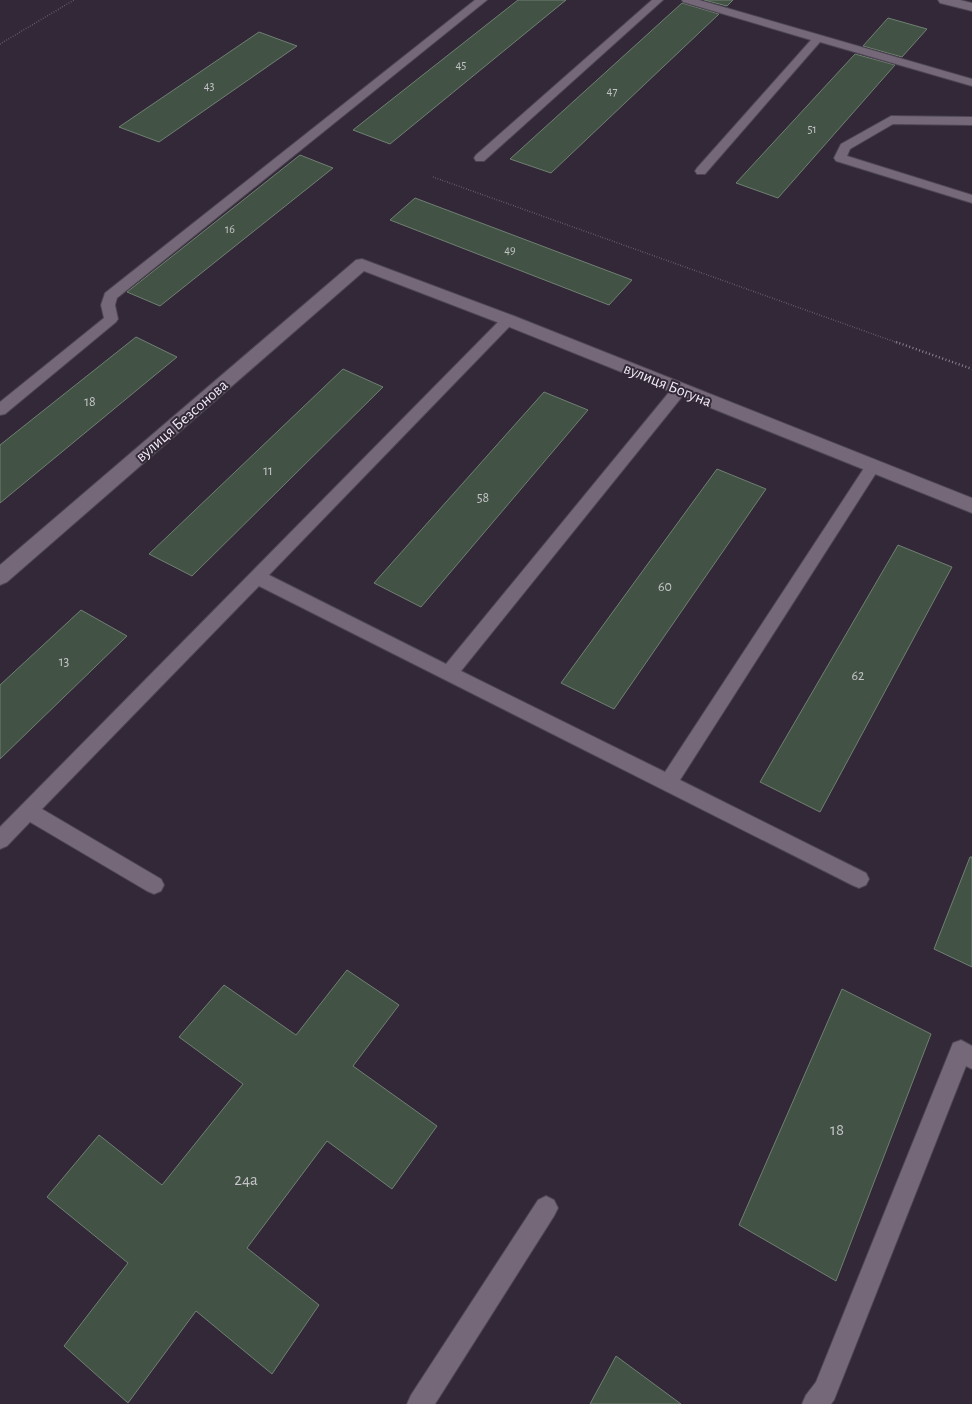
<svg xmlns="http://www.w3.org/2000/svg" width="972" height="1404" font-family="'Alegreya Sans',sans-serif">
  <rect width="100%" height="100%" fill="#322837"/>
  <g fill="#425244" stroke="#6f8072">
    <polygon points="518,0 566,0 390,144 353,130"/>
    <polygon points="704,0 733,0 727,6"/>
    <polygon points="682,3 719,14 551,173 510,159"/>
    <polygon points="888,18 927,29 902,57 863,46"/>
    <polygon points="259,32 297,46 159,142 119,127"/>
    <polygon points="855,54 895,65 778,198 736,183"/>
    <polygon points="300,155 333,168 160,306 127,292"/>
    <polygon points="415,198 632,280 609,305 390,220"/>
    <polygon points="136,337 177,357 0,503 0,445"/>
    <polygon points="343,369 383,387 192,576 149,554"/>
    <polygon points="544,392 588,410 421,607 374,583"/>
    <polygon points="717,469 766,489 614,709 561,683"/>
    <polygon points="898,545 952,567 820,812 760,782"/>
    <polygon points="81,610 127,636 0,759 0,685"/>
    <polygon points="970,857 972,857 972,967 934,949"/>
    <polygon points="347,970 399,1005 353,1066 437,1126 392,1189 327,1141 247,1248 319,1305 272,1374 196,1311 128,1403 64,1346 128,1263 47,1197 99,1135 162,1185 243,1084 179,1037 224,985 296,1035"/>
    <polygon points="842,989 931,1034 836,1281 739,1225"/>
    <polygon points="616,1356 681,1404 590,1404"/>
  </g>
  <g fill="none" stroke-linecap="round" stroke-linejoin="round">
    <defs>
      <g id="lane">
        <polygon points="475,0 487,0 117,298 115,305 118,319 116,322 5,414 0,415 0,402 104,318 101,305 105,293"/>
        <polygon points="652,0 663,0 484,161 476,161 474,158 476,155"/>
        <polygon points="682,0 699,0 972,79 972,86 820,42 705,174 697,174 695,171 697,168 811,40 683,2"/>
        <polygon points="891,116 972,117 972,125 893,124 850,149 847,156 972,195 972,203 836,161 834,158 841,144"/>
        <polygon points="508,316 513,317 515,320 513,323 269,575 446,664 675,385 680,384 685,385 687,389 685,393 461,671 665,772 868,462 873,460 878,462 881,466 878,470 680,780 866,873 869,879 866,885 859,888 852,885 259,586 42,809 161,879 164,885 161,891 154,894 147,891 30,822 7,846 0,849 0,827 503,317"/>
        <polygon points="961,1040 972,1046 972,1069 966,1066 834,1400 831,1404 802,1404 806,1395 816,1382 953,1043"/>
        <polygon points="546,1196 554,1200 558,1208 554,1216 435,1404 407,1404 411,1395 538,1200"/>
      </g>
      <g id="street">
        <polygon points="938,0 960,0 972,3 972,11 940,3"/>
        <polygon points="362,259 514,316 972,498 972,513 502,324 364,271 7,582 0,585 0,565 356,260"/>
      </g>
    </defs>
    <use href="#lane" stroke="#4d4551" stroke-width="2"/>
    <use href="#street" stroke="#4d4551" stroke-width="2"/>
    <g stroke="#8a828f" stroke-width="1.5" stroke-dasharray="0.5 2" stroke-linecap="butt">
      <polyline points="0,44 74,0"/>
      <polyline points="433,177 898,343"/>
    </g>
    <polyline stroke="#8a828f" stroke-width="2.5" stroke-dasharray="1 2.5" stroke-linecap="butt" points="896,342 972,369"/>
    <use href="#lane" fill="#746879" fill-rule="evenodd"/>
    <use href="#street" fill="#746879" fill-rule="evenodd"/>
  </g>
  <g text-anchor="middle" stroke-width="4" stroke-linejoin="round" paint-order="stroke">
    <g font-size="12" fill="#c4c4c8">
      <text x="461" y="69">45</text>
      <text x="209" y="90">43</text>
      <text x="612" y="95">47</text>
      <text x="812" y="133">51</text>
      <text x="230" y="233">16</text>
      <text x="510" y="254">49</text>
    </g>
    <g font-size="14" fill="#c4c4c8">
      <text x="90" y="406">18</text>
      <text x="268" y="475">11</text>
      <text x="483" y="502">58</text>
      <text x="665" y="591">60</text>
      <text x="64" y="666">13</text>
      <text x="858" y="680">62</text>
    </g>
    <g font-size="16" fill="#f0eaf4" stroke="#322837">
      <text transform="translate(668 384) rotate(22)" y="6">вулиця Богуна</text>
      <text transform="translate(181 420) rotate(-41)" y="6">вулиця Безсонова</text>
    </g>
    <g font-size="17" fill="#c4c4c8">
      <text x="837" y="1135">18</text>
      <text x="246" y="1185">24а</text>
    </g>
  </g>
</svg>
